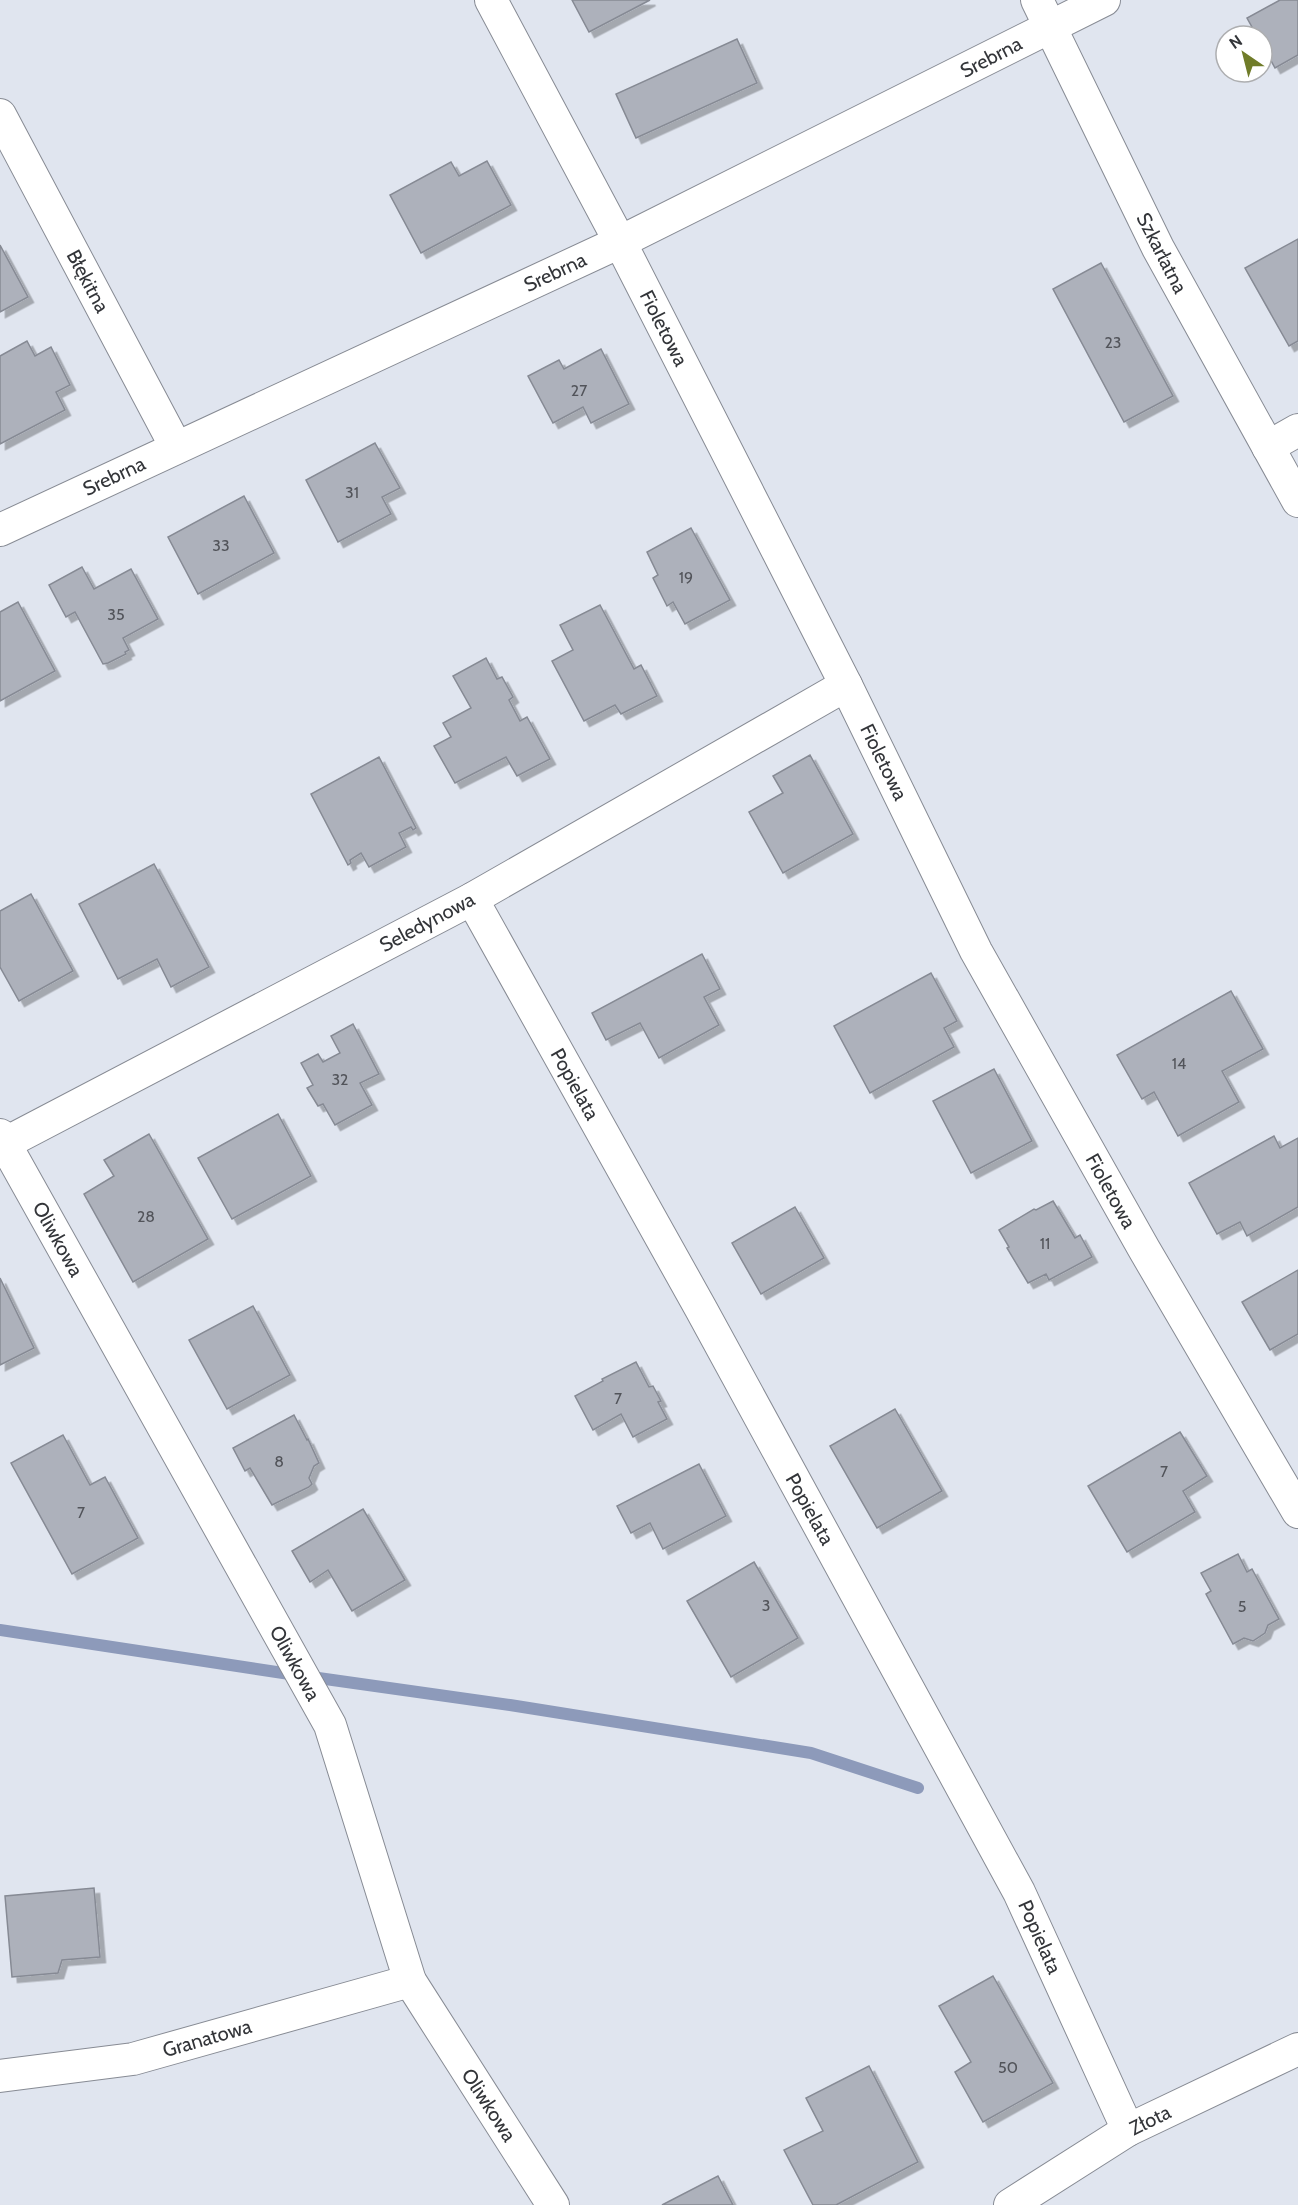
<svg xmlns="http://www.w3.org/2000/svg" width="1298" height="2205" font-family="Cabin,sans-serif">
  <defs>
    <filter id="shadow"><feDropShadow dx="5.5" dy="5.5" stdDeviation="0" flood-color="#0004"/></filter>
  </defs>
  <rect width="100%" height="100%" fill="#e0e5ef"/>
  <g fill="none" stroke-linecap="round" stroke-linejoin="round">
    <polyline stroke="#8d9aba" stroke-width="12" points="0,1630 283,1673 510,1705 811,1753 918,1788"/>
  </g>
  <g fill="#adb1bb" stroke="#868a94" stroke-width="1.5" filter="url(#shadow)">
    <polygon points="572,0 650,0 589,32"/>
    <polygon points="1280,0 1298,0 1298,55 1275,68 1262,44 1262,36 1257,36 1247,18"/>
    <polygon points="737,39 757,83 636,138 616,94"/>
    <polygon points="487,161 511,205 421,253 390,195 451,162 459,176"/>
    <polygon points="1298,239 1298,341 1289,346 1245,268"/>
    <polygon points="0,245 28,297 0,312"/>
    <polygon points="1101,263 1173,396 1124,422 1053,289"/>
    <polygon points="27,341 35,356 51,347 70,385 56,392 65,410 0,444 0,356"/>
    <polygon points="601,349 629,404 591,423 583,407 553,423 528,376 559,360 564,369"/>
    <polygon points="375,443 400,488 382,497 391,514 338,542 306,480"/>
    <polygon points="244,496 274,553 198,594 168,537"/>
    <polygon points="691,528 730,600 685,624 673,602 667,606 653,578 658,575 647,552"/>
    <polygon points="82,567 94,589 131,569 158,619 123,638 129,650 125,652 126,654 108,663 103,664 75,612 66,617 49,585"/>
    <polygon points="18,602 55,671 0,701 0,612"/>
    <polygon points="600,605 634,669 641,665 657,696 621,714 615,705 584,721 552,661 573,650 560,625"/>
    <polygon points="486,658 497,679 502,677 513,697 509,700 520,721 527,717 550,759 517,776 506,757 455,783 434,746 451,737 443,723 471,708 453,676"/>
    <polygon points="810,755 853,834 783,873 749,812 783,793 773,776"/>
    <polygon points="379,757 416,828 413,830 411,827 399,833 406,847 369,867 361,853 350,860 351,863 348,865 311,794"/>
    <polygon points="154,864 209,967 171,987 157,959 118,979 79,904"/>
    <polygon points="31,894 73,971 19,1001 0,967 0,911"/>
    <polygon points="702,954 720,989 704,997 719,1025 659,1058 640,1023 606,1040 592,1013"/>
    <polygon points="931,973 957,1021 944,1028 954,1047 870,1093 834,1026"/>
    <polygon points="1231,991 1263,1049 1222,1071 1239,1102 1178,1136 1154,1092 1142,1099 1117,1055"/>
    <polygon points="353,1024 379,1074 360,1083 372,1105 335,1125 323,1104 318,1106 307,1088 313,1085 301,1063 318,1054 323,1062 340,1053 331,1036"/>
    <polygon points="994,1069 1032,1141 971,1173 933,1101"/>
    <polygon points="278,1114 311,1176 232,1219 198,1158"/>
    <polygon points="149,1134 208,1239 133,1282 84,1194 114,1176 104,1160"/>
    <polygon points="1274,1136 1280,1148 1298,1138 1298,1207 1247,1236 1240,1222 1217,1234 1189,1183"/>
    <polygon points="1053,1201 1075,1238 1080,1235 1092,1257 1049,1280 1046,1274 1028,1283 1007,1248 1009,1247 999,1230 1034,1209 1036,1210"/>
    <polygon points="795,1207 824,1258 761,1294 732,1243"/>
    <polygon points="1298,1270 1298,1334 1270,1350 1242,1302"/>
    <polygon points="0,1278 34,1348 0,1365"/>
    <polygon points="253,1306 290,1375 227,1409 189,1340"/>
    <polygon points="636,1362 649,1387 653,1386 661,1401 658,1402 667,1419 633,1437 621,1414 593,1430 575,1396 603,1381 602,1379"/>
    <polygon points="895,1409 942,1491 877,1528 830,1446"/>
    <polygon points="294,1415 307,1440 308,1439 319,1463 314,1466 309,1478 312,1484 309,1487 272,1505 250,1468 245,1471 233,1448"/>
    <polygon points="1180,1432 1207,1476 1183,1491 1195,1512 1127,1552 1088,1486"/>
    <polygon points="63,1435 90,1485 105,1477 138,1538 72,1574 11,1463"/>
    <polygon points="699,1464 726,1516 663,1549 650,1523 631,1533 617,1506"/>
    <polygon points="363,1509 405,1580 352,1611 328,1570 310,1582 292,1551"/>
    <polygon points="1238,1554 1247,1572 1252,1569 1279,1619 1268,1625 1265,1633 1253,1641 1244,1638 1233,1644 1206,1594 1211,1591 1201,1573"/>
    <polygon points="754,1562 798,1638 731,1677 687,1601"/>
    <polygon points="94,1888 100,1957 62,1960 58,1973 12,1977 5,1896"/>
    <polygon points="993,1976 1053,2083 983,2122 955,2072 971,2062 939,2006"/>
    <polygon points="869,2066 918,2162 836,2205 813,2205 784,2150 823,2131 806,2098"/>
    <polygon points="718,2176 733,2205 662,2205"/>
  </g>
  <g fill="none" stroke-linecap="round" stroke-linejoin="round">
    <defs>
      <g id="minor">
        <polyline points="491,0 620,242 846,685 976,951 1144,1249 1298,1512"/>
        <polyline points="1037,0 1158,248 1298,501"/>
        <polyline points="0,115 176,447"/>
        <polyline points="1268,447 1298,430"/>
        <polyline points="0,530 620,242 1104,0"/>
        <polyline points="472,899 701,1309 1019,1892 1128,2130"/>
        <polyline points="0,1135 330,1725 410,1981 553,2205"/>
        <polyline points="0,1146 472,899 846,685"/>
        <polyline points="0,2076 133,2059 410,1981"/>
        <polyline points="1010,2205 1128,2130 1298,2049"/>
      </g>
    </defs>
    <use href="#minor" stroke="#878b94" stroke-width="34"/>
    <use href="#minor" stroke="#fff" stroke-width="32"/>
  </g>
  <g text-anchor="middle" stroke-width="6" stroke-linejoin="round" paint-order="stroke">
    <g font-size="16" fill="#52545a">
      <text x="1113" y="348">23</text>
      <text x="579" y="396">27</text>
      <text x="352" y="498">31</text>
      <text x="221" y="551">33</text>
      <text x="686" y="583">19</text>
      <text x="116" y="620">35</text>
      <text x="1179" y="1069">14</text>
      <text x="340" y="1085">32</text>
      <text x="146" y="1222">28</text>
      <text x="1045" y="1249">11</text>
      <text x="618" y="1404">7</text>
      <text x="279" y="1467">8</text>
      <text x="1164" y="1477">7</text>
      <text x="81" y="1518">7</text>
      <text x="766" y="1611">3</text>
      <text x="1242" y="1612">5</text>
      <text x="1008" y="2073">50</text>
    </g>
    <g font-size="20" fill="#333539" stroke="#fff">
      <text transform="translate(991 57) rotate(-27)" y="7">Srebrna</text>
      <text transform="translate(1162 253) rotate(63)" y="7">Szkarłatna</text>
      <text transform="translate(555 272) rotate(-25)" y="7">Srebrna</text>
      <text transform="translate(88 281) rotate(62)" y="7">Błękitna</text>
      <text transform="translate(664 328) rotate(63)" y="7">Fioletowa</text>
      <text transform="translate(114 476) rotate(-25)" y="7">Srebrna</text>
      <text transform="translate(884 762) rotate(64)" y="7">Fioletowa</text>
      <text transform="translate(427 922) rotate(-28)" y="7">Seledynowa</text>
      <text transform="translate(575 1084) rotate(61)" y="7">Popielata</text>
      <text transform="translate(1111 1191) rotate(61)" y="7">Fioletowa</text>
      <text transform="translate(58 1239) rotate(61)" y="7">Oliwkowa</text>
      <text transform="translate(810 1509) rotate(61)" y="7">Popielata</text>
      <text transform="translate(295 1663) rotate(61)" y="7">Oliwkowa</text>
      <text transform="translate(1040 1937) rotate(66)" y="7">Popielata</text>
      <text transform="translate(207 2038) rotate(-16)" y="7">Granatowa</text>
      <text transform="translate(489 2105) rotate(57)" y="7">Oliwkowa</text>
      <text transform="translate(1150 2120) rotate(-26)" y="7">Złota</text>
    </g>
  </g>
  <g transform="translate(1244 54) rotate(325)"><circle r="28" fill="#ffffff" stroke="#adaeb0" stroke-width="1.5"/>
  <path d="M0-4.5L10 22L0 15L-10 22Z" fill="#707c29"/>
  <text y="-9" font-size="16" font-weight="bold" text-anchor="middle" fill="#333539">N</text>
  </g>
</svg>
